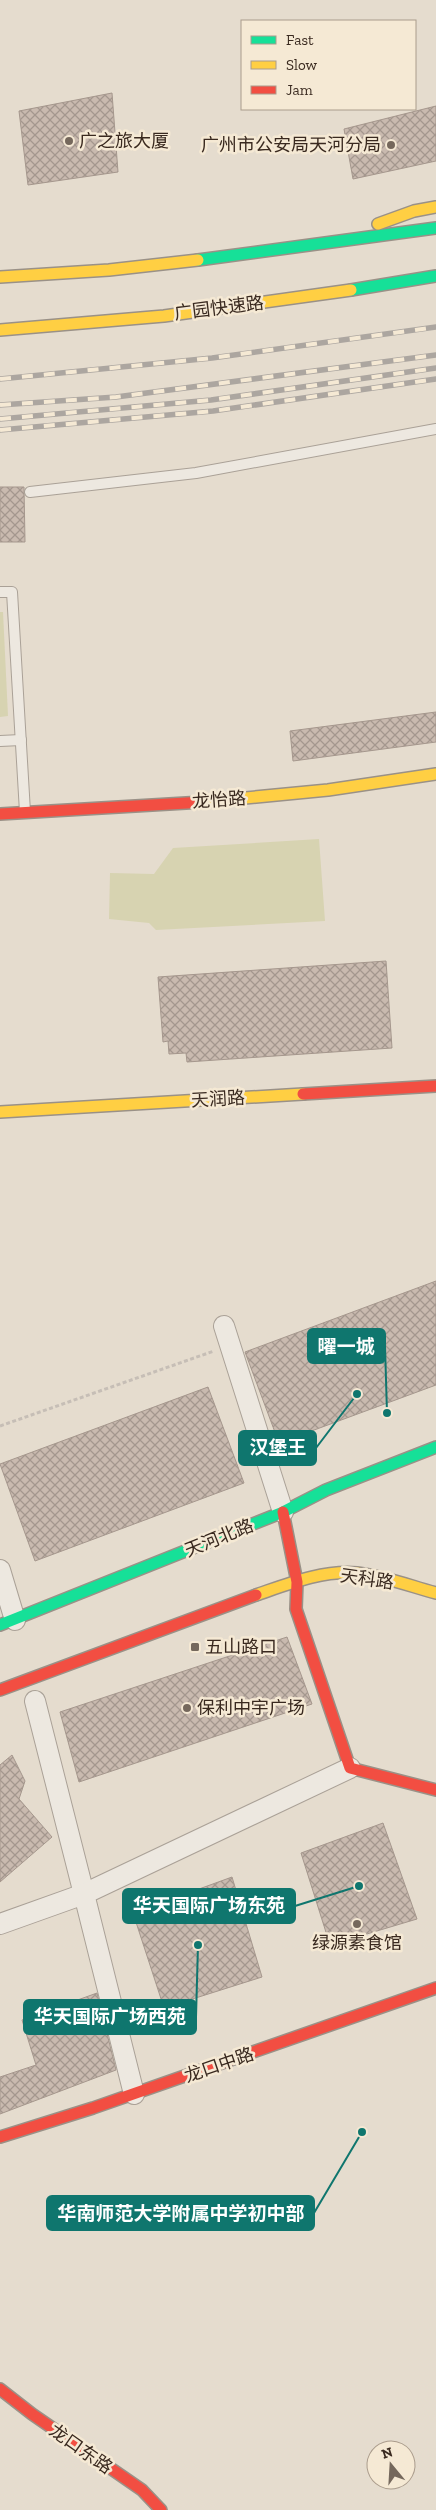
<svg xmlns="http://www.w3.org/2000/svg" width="436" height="2510" font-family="'Zilla Slab','Noto Sans SC',serif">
  <defs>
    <pattern id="building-cross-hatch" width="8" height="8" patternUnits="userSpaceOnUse" patternTransform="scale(1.25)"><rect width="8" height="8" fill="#c9baaf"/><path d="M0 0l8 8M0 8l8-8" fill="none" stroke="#a4978e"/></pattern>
  </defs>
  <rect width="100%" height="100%" fill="#e5dcce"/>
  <g fill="#d7d3b1">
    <polygon points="0,612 3,612 8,716 0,717"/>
    <polygon points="319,839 325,921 156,930 149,923 109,919 110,873 154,874 173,848"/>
  </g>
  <g fill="url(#building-cross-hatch)" stroke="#a5978d">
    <polygon points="112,93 118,172 28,185 19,111"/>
    <polygon points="436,106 436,161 353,179 344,129"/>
    <polygon points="0,487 24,487 25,542 0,542"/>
    <polygon points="436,712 436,742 293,761 290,731"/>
    <polygon points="386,961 392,1048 187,1062 186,1053 169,1054 168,1041 163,1042 158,977"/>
    <polygon points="436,1281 436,1385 279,1443 245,1352"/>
    <polygon points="208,1387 244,1483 35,1561 0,1464"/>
    <polygon points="287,1637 312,1704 79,1782 60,1712"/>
    <polygon points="12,1755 25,1781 19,1799 52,1837 0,1882 0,1765"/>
    <polygon points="383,1823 417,1919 330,1945 301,1853"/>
    <polygon points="232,1877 262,1977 164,2008 133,1913"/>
    <polygon points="97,1993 116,2070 0,2114 0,2077 36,2065 22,2020"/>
  </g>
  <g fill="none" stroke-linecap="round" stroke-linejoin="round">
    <defs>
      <g id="lane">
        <polyline points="30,492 196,473 436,429"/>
        <polyline points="0,592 12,592 25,812"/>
        <polyline points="0,741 21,740"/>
      </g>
      <g id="street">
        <polyline points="224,1326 283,1512"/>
        <polyline points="0,1570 15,1620"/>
        <polyline points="0,1924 84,1894 35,1701"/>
        <polyline points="134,2094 84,1894 350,1768"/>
      </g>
      <g id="fast">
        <polyline points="198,260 436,228"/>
        <polyline points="351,290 436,276"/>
        <polyline points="0,1625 283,1512 326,1490 436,1447"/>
      </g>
      <g id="slow">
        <polyline points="378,224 414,211 436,207"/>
        <polyline points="0,277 109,270 198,260"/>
        <polyline points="0,330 164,316 351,290"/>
        <polyline points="203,802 328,790 436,774"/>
        <polyline points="0,1112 303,1094"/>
        <path d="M256,1595C288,1584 322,1570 357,1573C384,1576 410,1586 436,1593"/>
      </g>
      <g id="jam">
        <polyline points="0,814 203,802"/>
        <polyline points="303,1094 436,1086"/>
        <polyline points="283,1512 297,1582 296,1609 350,1768 436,1790"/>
        <polyline points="0,1690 256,1595"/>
        <polyline points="0,2137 93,2108 436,1988"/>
        <polyline points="0,2389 32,2414 142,2490 161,2510"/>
      </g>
    </defs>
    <use href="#lane" stroke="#aaa197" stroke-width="12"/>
    <use href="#street" stroke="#aaa197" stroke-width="22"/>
    <use href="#fast" stroke="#9a9187" stroke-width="14"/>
    <use href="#slow" stroke="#9a9187" stroke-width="14"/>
    <use href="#jam" stroke="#9a9187" stroke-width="14"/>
    <polyline stroke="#c6beb6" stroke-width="3" stroke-dasharray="4 2.5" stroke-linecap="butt" points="0,1426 214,1351"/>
    <use href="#lane" stroke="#ede8e0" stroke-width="10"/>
    <use href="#street" stroke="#ede8e0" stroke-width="20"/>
    <use href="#fast" stroke="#16e098" stroke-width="11"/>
    <use href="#slow" stroke="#ffcf43" stroke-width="11"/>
    <use href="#jam" stroke="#f24e42" stroke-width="11"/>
    <defs>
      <g id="rail">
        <polyline points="0,379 212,358 436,327"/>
        <polyline points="0,405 116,397 436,355"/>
        <polyline points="0,419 211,400 436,368"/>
        <polyline points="0,430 213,411 436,379"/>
      </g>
    </defs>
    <use href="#rail" stroke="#aca6a0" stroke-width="5.5"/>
    <use href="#rail" stroke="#f5e9d4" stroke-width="4" stroke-dasharray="11" stroke-linecap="butt"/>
  </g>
  <g fill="#75685c" stroke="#f5e9d4" stroke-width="2">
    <circle cx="69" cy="141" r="5"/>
    <circle cx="391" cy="145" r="5"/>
    <rect x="190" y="1642" width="10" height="10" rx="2.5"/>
    <circle cx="187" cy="1708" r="5"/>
    <circle cx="357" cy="1924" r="5"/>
  </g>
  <g text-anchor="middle" stroke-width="5" stroke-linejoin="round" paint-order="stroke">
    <g font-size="18" fill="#39291f" stroke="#f5e9d4" text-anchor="start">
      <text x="79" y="147">广之旅大厦</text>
      <text x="381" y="151" text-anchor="end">广州市公安局天河分局</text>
      <text x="205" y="1653">五山路口</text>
      <text x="197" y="1714">保利中宇广场</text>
      <text x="357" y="1949" text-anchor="middle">绿源素食馆</text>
    </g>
    <g font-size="18" fill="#39291f" stroke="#f5e9d4">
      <text transform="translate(219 308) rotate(-7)" y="6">广园快速路</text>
      <text transform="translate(219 800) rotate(-4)" y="6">龙怡路</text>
      <text transform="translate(218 1099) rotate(-3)" y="6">天润路</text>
      <text transform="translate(219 1538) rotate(-22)" y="6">天河北路</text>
      <text transform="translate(367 1579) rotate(8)" y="6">天科路</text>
      <text transform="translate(219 2065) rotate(-19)" y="6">龙口中路</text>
      <text transform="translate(81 2449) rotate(35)" y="6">龙口东路</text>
    </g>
  </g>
  <path fill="none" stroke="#0f766e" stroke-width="2" d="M387 1413L385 1346M357 1394L316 1448M359 1886L295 1906M198 1945L196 2017M362 2132L314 2213"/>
  <g fill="#0f766e" stroke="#f5e9d4" stroke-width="2">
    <circle cx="387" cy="1413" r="5"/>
    <circle cx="357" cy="1394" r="5"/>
    <circle cx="359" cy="1886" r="5"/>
    <circle cx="198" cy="1945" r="5"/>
    <circle cx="362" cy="2132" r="5"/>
  </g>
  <g fill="#0f766e" stroke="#0f766e" stroke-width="2">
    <rect x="308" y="1329" width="77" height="34" rx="5"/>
    <rect x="239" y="1431" width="77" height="34" rx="5"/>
    <rect x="123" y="1889" width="172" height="34" rx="5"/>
    <rect x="24" y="2000" width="172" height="34" rx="5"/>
    <rect x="47" y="2196" width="267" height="34" rx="5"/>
  </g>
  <g font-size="19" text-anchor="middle" font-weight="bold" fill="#fff">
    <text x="346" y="1353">曜一城</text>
    <text x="278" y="1454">汉堡王</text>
    <text x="209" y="1912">华天国际广场东苑</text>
    <text x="110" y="2023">华天国际广场西苑</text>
    <text x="181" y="2220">华南师范大学附属中学初中部</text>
  </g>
  <rect x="241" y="20" width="175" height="90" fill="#f5e9d4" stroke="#aa9c8c"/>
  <rect x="251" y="36" width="25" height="8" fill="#16e098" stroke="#aa9c8c"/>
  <text x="286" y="45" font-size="15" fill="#39291f">Fast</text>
  <rect x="251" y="61" width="25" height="8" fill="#ffcf43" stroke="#aa9c8c"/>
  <text x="286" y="70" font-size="15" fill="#39291f">Slow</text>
  <rect x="251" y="86" width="25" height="8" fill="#f24e42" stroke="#aa9c8c"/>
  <text x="286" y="95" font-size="15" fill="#39291f">Jam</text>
  <g transform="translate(391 2465) rotate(342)"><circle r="24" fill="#f5e9d4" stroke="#aa9c8c"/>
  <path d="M0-4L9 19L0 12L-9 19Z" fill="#75685c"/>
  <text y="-8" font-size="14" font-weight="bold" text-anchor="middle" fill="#39291f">N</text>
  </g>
</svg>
